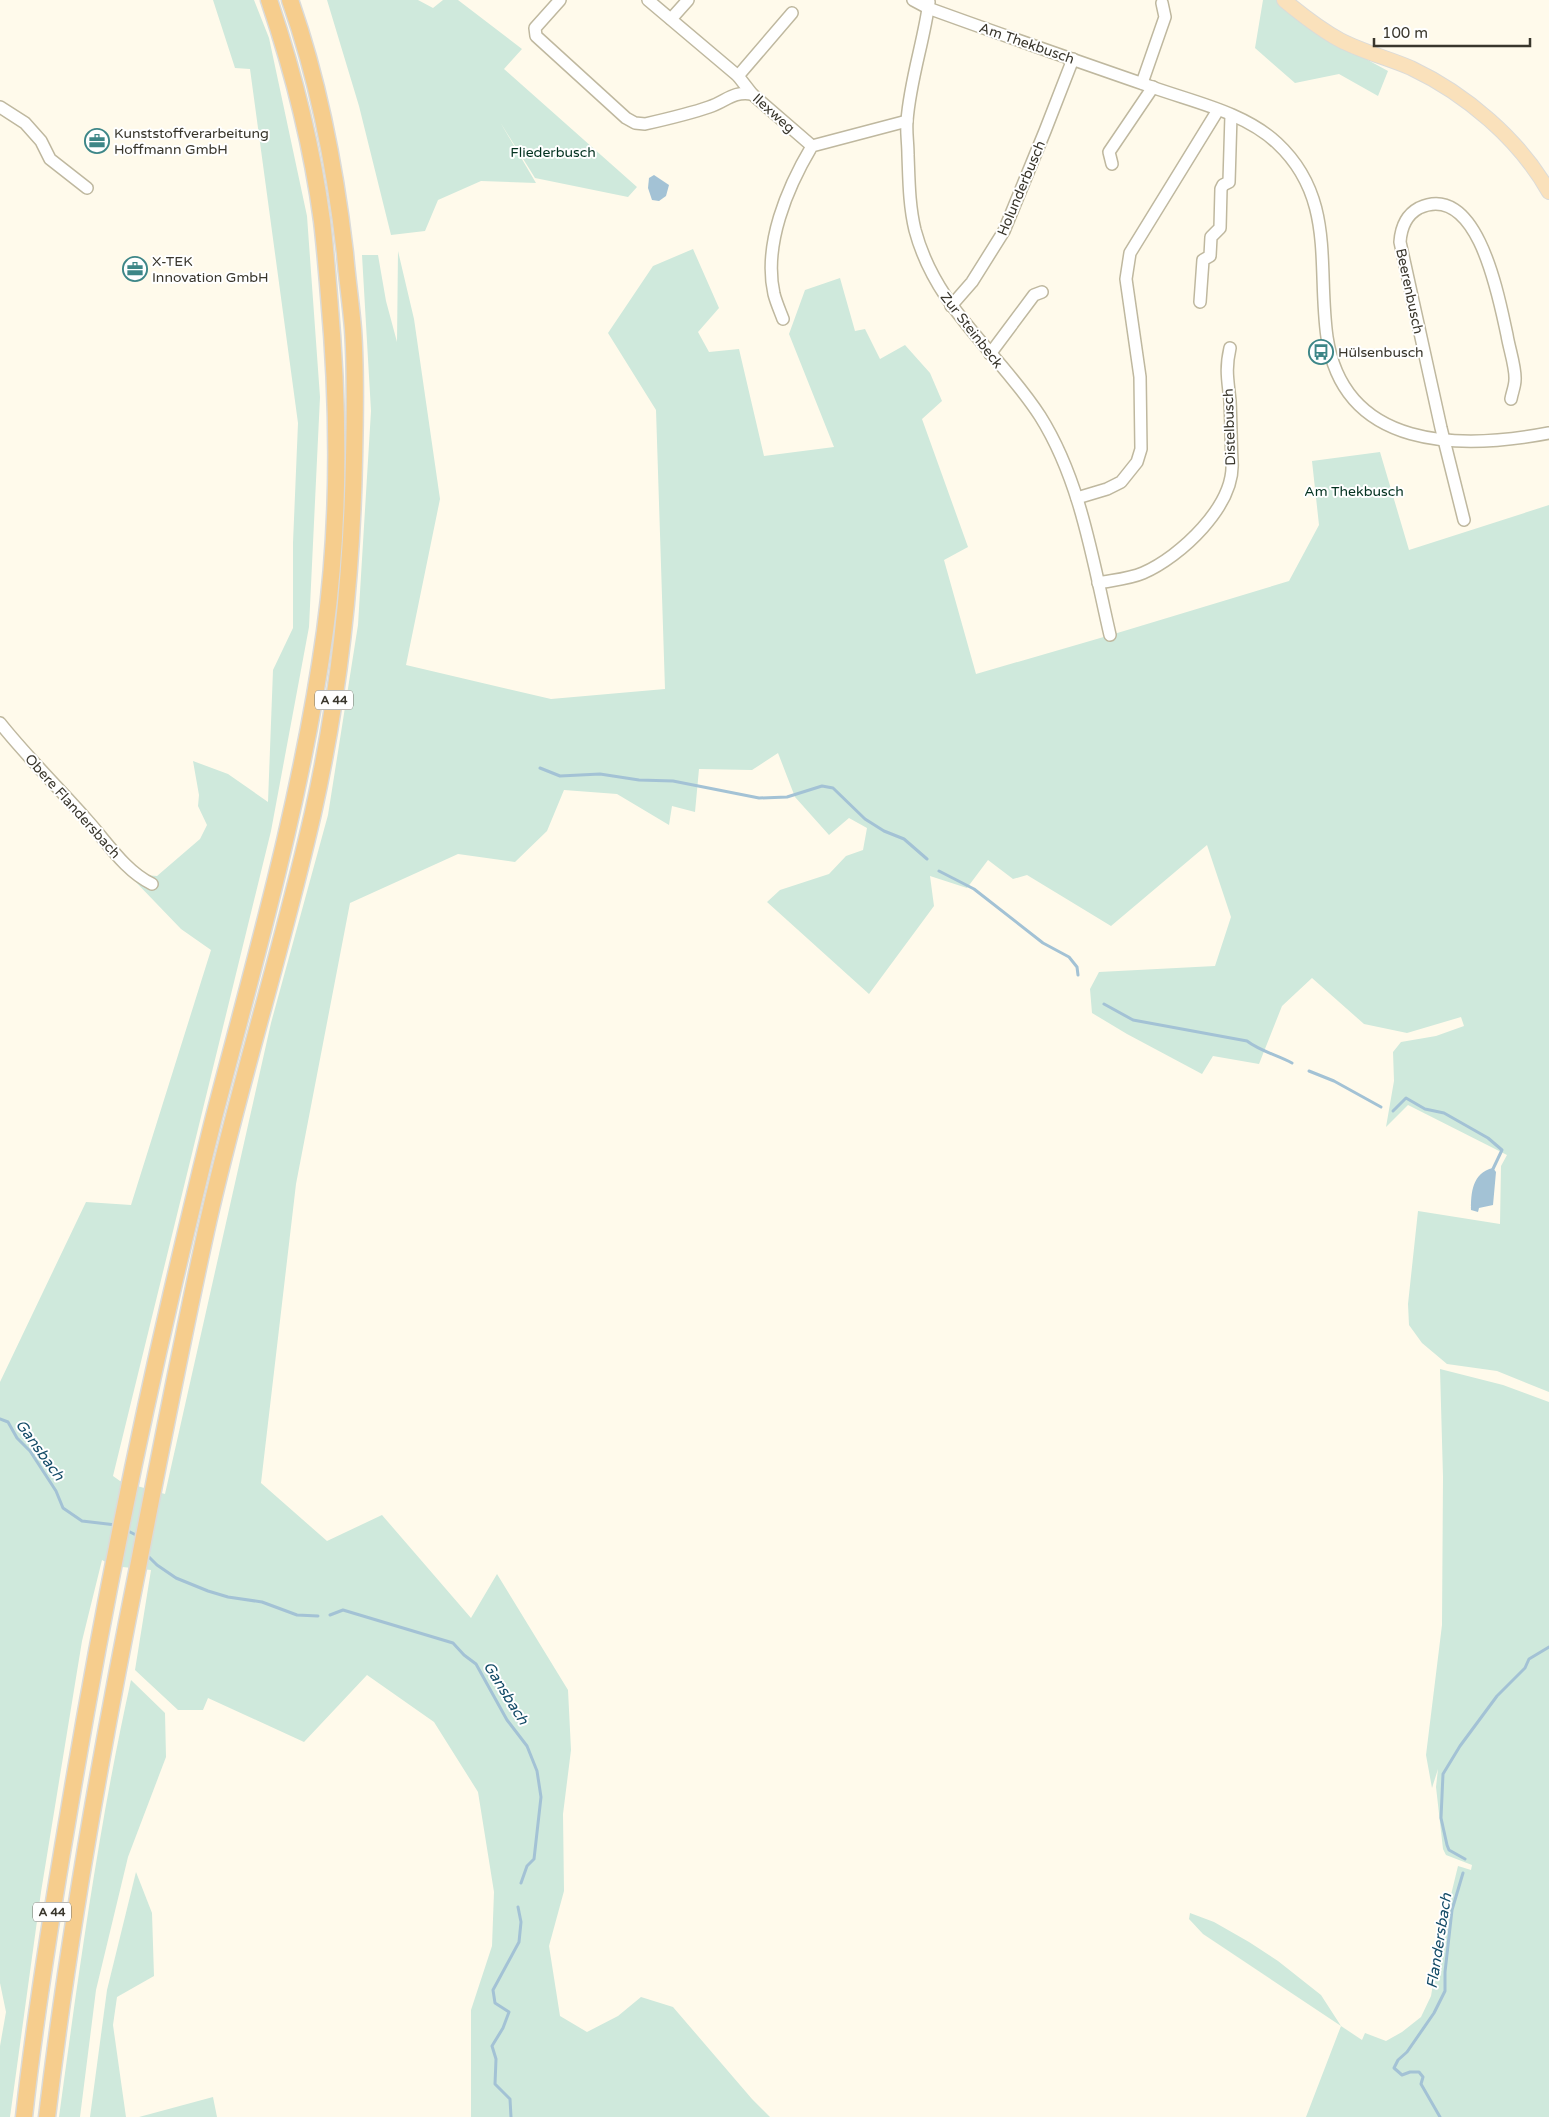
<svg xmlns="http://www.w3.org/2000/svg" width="1549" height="2117" font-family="'Varela Round',sans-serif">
  <rect width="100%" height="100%" fill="#fffaeb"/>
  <g fill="#cfe9dc">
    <polygon points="213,0 254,0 269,38 307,216 320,397 309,627 271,831 113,1476 120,1481 165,1494 271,1023 328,815 358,625 371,411 362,255 378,255 386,301 397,342 398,251 414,319 440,499 406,665 551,699 665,689 656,410 608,333 653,266 693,249 719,308 698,332 709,352 739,349 764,456 834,447 789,334 805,290 840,278 855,331 865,329 880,359 905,345 930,373 942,401 922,419 968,547 944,560 976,674 1114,634 1289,581 1319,525 1312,461 1380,452 1409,550 1549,505 1549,1392 1497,1371 1447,1364 1422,1343 1409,1325 1408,1304 1418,1211 1500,1224 1501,1166 1507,1155 1408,1105 1386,1127 1394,1081 1393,1052 1401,1042 1436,1036 1464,1026 1461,1017 1407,1033 1364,1024 1312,978 1282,1006 1259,1064 1213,1056 1202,1074 1127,1034 1092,1013 1090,989 1099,972 1215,966 1231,917 1207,845 1111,926 1027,875 1013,879 988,860 967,888 930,876 934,906 869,994 767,902 780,890 829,874 846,856 863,850 867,828 849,818 829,835 795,797 778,753 752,770 699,769 695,812 672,806 669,825 617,794 564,790 547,831 515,862 458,854 350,903 296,1184 261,1483 327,1541 382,1515 471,1618 497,1574 568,1690 571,1750 563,1814 564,1891 549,1946 560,2016 587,2032 618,2016 641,1997 673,2007 752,2099 770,2117 471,2117 471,2010 492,1946 494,1892 478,1792 434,1722 367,1675 304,1742 208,1698 203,1710 178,1710 135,1670 151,1570 113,1566 102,1560 82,1641 41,1892 10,2117 0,2117 0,2046 6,2012 0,1983 0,1382 86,1202 131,1205 211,950 181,929 130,876 136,869 144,875 157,876 200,839 207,825 198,806 199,795 193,761 228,774 268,802 273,670 293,628 293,543 298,423 250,69 235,68"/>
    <polygon points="327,0 418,0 433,8 443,0 458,0 522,49 504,69 637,187 628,197 535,178 500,122 536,183 481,181 438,200 425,231 391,235 359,106"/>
    <polygon points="1263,0 1276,0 1320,34 1388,71 1378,96 1339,74 1295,83 1255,48"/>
    <polygon points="1440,1369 1503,1385 1549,1402 1549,2117 1306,2117 1341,2026 1203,1934 1189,1919 1190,1913 1214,1922 1249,1942 1278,1961 1321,1995 1341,2026 1362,2040 1365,2033 1386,2041 1402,2032 1421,2017 1431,1996 1441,1936 1458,1866 1471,1870 1472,1865 1446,1855 1443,1849 1436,1787 1438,1769 1432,1788 1426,1755 1442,1625 1443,1477"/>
    <path d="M131,1680L165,1713L166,1757L128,1857L96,1990L80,2117H59C79,1970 99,1824 131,1680Z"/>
    <polygon points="136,1872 152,1913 154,1976 117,1997 113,2025 126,2117 90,2117 107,1990"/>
    <polygon points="213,2097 217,2117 139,2117"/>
  </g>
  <g fill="#a3c2d5">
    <polygon points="654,175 669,185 666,196 659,201 652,200 648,188 649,178"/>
    <path d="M1493,1168L1496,1172L1493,1205L1479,1208L1478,1212L1471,1210C1471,1193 1472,1173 1493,1168Z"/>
  </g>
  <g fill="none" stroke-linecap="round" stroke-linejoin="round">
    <g stroke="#a3c2d5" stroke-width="3">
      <polyline points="540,768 560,776 600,774 639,780 673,781 759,798 787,797 822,786 833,788 865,819 884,831 904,839 927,859"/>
      <polyline points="939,871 974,889 1043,943 1069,957 1077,967 1078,975"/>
      <path d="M1104,1004L1133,1020L1247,1041C1260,1051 1277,1055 1292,1063"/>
      <polyline points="1309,1071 1334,1081 1381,1107"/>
      <polyline points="1393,1111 1406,1098 1425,1109 1444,1113 1488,1138 1502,1150 1492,1171"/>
      <polyline points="0,1419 8,1422 17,1438 30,1451 56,1491 63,1508 82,1521 116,1525"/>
      <polyline points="126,1530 138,1536"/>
      <polyline points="147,1555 157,1565 176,1578 208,1591 228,1597 262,1602 297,1615 318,1616"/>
      <polyline points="330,1615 343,1610 453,1643 464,1655 476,1664 507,1720 527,1746 537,1771 541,1797 534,1859 527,1866 521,1883"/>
      <polyline points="1465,1859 1449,1850 1447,1845 1441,1818 1443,1774 1460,1746 1497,1696 1525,1668 1529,1659 1549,1647"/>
      <polyline points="511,2117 510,2099 495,2084 496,2059 492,2046 503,2028 509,2012 495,2003 493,1990 519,1942 521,1922 518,1907"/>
      <polyline points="1440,2117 1421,2084 1423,2077 1419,2072 1410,2072 1402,2075 1394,2068 1398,2060 1407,2052 1434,2013 1445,1991 1445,1972 1452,1910 1463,1873"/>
    </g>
    <defs>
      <g id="minor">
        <path d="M560,0L535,28L536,36L626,118L635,123L645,124C667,119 689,114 709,107C727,101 732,91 752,94"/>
        <polyline points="648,0 738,76 752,94 812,146"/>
        <path d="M913,0L928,8C1002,35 1077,61 1152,87C1193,102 1244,112 1277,143C1336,198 1317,266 1327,337C1344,450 1460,450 1549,433"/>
        <path d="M929,2C924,41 910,80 907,121C906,132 908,143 908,155C909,180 909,205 915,230C936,309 998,351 1040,416C1081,481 1093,562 1110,635"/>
        <polyline points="671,19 688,0"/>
        <polyline points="738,76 792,13"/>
        <polyline points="1142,83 1165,17 1162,3"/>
        <polyline points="0,107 25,123 41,141 50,159 87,188"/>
        <polyline points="1112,164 1109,152 1153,87"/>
        <polyline points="1200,302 1203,260 1210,256 1211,237 1220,228 1221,189 1223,185 1229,182 1231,115"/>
        <polyline points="951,306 972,282 1004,231 1045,131 1073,59"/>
        <path d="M783,319C780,311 776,302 774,294C763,245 787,188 812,146L907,121"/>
        <polyline points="990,354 1034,295 1042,292"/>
        <polyline points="1077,498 1107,489 1121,482 1137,462 1141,449 1140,377 1126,279 1130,253 1218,110"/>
        <path d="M1464,520L1441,428L1400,242C1401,228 1406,215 1419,208C1478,180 1499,299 1507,335C1509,348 1516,368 1515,380C1515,386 1512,393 1511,399"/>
        <path d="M1098,583C1113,580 1129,579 1143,573C1180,557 1235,506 1232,462C1231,442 1231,421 1230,401C1228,380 1225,370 1230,348"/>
        <path d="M0,723C27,757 58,787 87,820C107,842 125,871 152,884"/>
      </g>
      <path id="major" d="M1284,0C1302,15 1320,29 1340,40C1363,52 1388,58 1411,68C1466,94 1519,139 1549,192"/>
      <g id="highway">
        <path d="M24,2117C35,2016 51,1917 68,1817C97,1642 131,1468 171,1296C185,1236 199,1177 214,1117C256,956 302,797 325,631C340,521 339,408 329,296C327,271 325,246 322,221C312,146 293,71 269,0"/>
        <path d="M47,2117C69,1930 102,1746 139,1562C161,1448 183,1335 208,1222C239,1085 282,950 313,813C339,696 352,578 354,459C355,416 356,372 353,329C351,304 347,279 345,253C335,167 319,82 290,0"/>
      </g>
    </defs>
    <use href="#minor" stroke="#bfb89f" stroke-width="14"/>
    <use href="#major" stroke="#dbdbd9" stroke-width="16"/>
    <use href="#highway" stroke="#dbdbd9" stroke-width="19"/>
    <use href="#minor" stroke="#fff" stroke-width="11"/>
    <use href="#major" stroke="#fae1bb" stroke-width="14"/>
    <use href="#highway" stroke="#f6cd8d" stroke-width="16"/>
  </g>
  <defs>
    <symbol id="office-ring" viewBox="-11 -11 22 22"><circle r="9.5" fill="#fff" stroke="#3d8687" stroke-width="1.5"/><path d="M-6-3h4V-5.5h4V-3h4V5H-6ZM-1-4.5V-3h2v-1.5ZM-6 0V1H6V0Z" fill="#3d8687"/></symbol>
    <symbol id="bus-ring" viewBox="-11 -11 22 22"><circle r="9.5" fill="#fff" stroke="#3d8687" stroke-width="1.5"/><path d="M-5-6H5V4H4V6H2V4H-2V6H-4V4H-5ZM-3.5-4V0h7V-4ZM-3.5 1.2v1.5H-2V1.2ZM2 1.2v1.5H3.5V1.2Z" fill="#3d8687"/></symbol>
  </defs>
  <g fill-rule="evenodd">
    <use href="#office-ring" x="83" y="127" width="28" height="28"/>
    <use href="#office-ring" x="121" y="255" width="28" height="28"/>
    <use href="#bus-ring" x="1307" y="338" width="28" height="28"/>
  </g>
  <g text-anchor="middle" stroke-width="4" stroke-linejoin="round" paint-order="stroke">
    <g fill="#fff" stroke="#74726b" stroke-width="1">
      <rect x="315" y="690.5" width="38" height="19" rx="4"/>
      <rect x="33" y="1902.5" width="38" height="19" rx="4"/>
    </g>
    <g font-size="12" font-weight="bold" fill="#39362c">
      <text x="334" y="704">A 44</text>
      <text x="52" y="1916">A 44</text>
    </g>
    <g font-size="14" fill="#39362c" stroke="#fff">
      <text transform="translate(1027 43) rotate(19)" y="5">Am Thekbusch</text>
      <text transform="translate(774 113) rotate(42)" y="5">Ilexweg</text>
      <text transform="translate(1021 188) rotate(-67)" y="5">Holunderbusch</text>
      <text transform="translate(1410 291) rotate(78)" y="5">Beerenbusch</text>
      <text transform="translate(972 330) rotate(52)" y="5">Zur Steinbeck</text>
      <text transform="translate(1229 427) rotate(-92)" y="5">Distelbusch</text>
      <text transform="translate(73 806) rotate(48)" y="5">Obere Flandersbach</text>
    </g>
    <g font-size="14" fill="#39362c" stroke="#fff" text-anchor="start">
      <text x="114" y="138">Kunststoffverarbeitung<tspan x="114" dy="16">Hoffmann GmbH</tspan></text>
      <text x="152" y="266">X-TEK<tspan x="152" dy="16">Innovation GmbH</tspan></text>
      <text x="1338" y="357">Hülsenbusch</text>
    </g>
    <g font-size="14" fill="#033220" stroke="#fff">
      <text x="553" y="157">Fliederbusch</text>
      <text x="1354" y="496">Am Thekbusch</text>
    </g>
    <g font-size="15" font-style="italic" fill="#134b67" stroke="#fff">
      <text transform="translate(40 1450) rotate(54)" y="5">Gansbach</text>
      <text transform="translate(506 1693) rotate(58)" y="5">Gansbach</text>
      <text transform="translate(1439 1941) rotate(-81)" y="5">Flandersbach</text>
    </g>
  </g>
  <path d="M1374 38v8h156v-8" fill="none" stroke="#39362c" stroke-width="2.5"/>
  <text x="1382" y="38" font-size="15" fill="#39362c" stroke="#ffffff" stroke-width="4" paint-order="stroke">100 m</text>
</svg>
